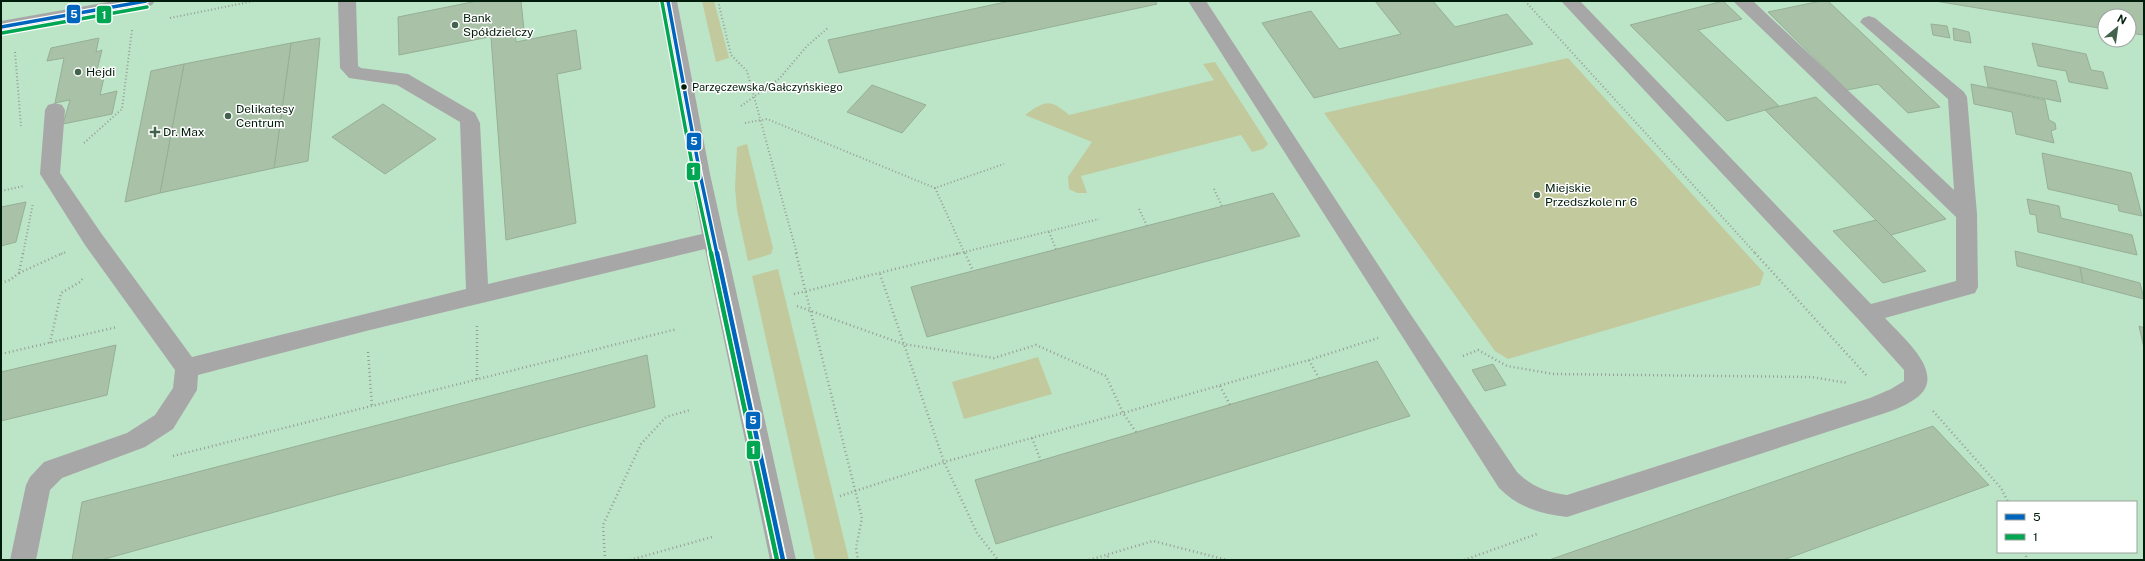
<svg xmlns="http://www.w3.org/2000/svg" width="2145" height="561" font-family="'Public Sans',sans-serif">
  <rect width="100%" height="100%" fill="#bce4c7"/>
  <g fill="#c2ca9d">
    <polygon points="702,1 714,1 729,58 716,62"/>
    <polygon points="1568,58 1764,273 1760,285 1508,359 1495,351 1324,113"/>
    <path d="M1215,62L1268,144L1263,149L1252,152L1241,135L1081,176L1087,193H1077L1069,189L1068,177L1092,142L1025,115C1046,100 1050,99 1069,115L1214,80L1203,64Z"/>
    <polygon points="747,144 773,248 771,254 748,261 737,210 735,188 737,147"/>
    <polygon points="778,269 849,560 815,560 752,276"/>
    <polygon points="1038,357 1052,394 964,419 952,382"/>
  </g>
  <g fill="#a8c1a7" stroke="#96af95">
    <polygon points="477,1 521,1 524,30 399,55 398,17"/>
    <polygon points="1010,1 1155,1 1157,4 839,73 828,40"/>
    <polygon points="1375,1 1433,1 1455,27 1507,14 1533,44 1314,98 1262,23 1311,11 1339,49 1401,34"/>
    <polygon points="1723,1 1742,19 1698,30 1779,106 1727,121 1630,25"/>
    <polygon points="1821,1 1828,1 1940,107 1908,113 1878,84 1847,90 1768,12"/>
    <polygon points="1935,1 2144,1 2144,35 2129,33 2129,16 2105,16 2105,29"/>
    <polygon points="1931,24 1947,26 1950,38 1933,35"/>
    <polygon points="1953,28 1969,32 1971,43 1954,40"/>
    <polygon points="576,30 581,69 557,74 576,223 506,240 491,37 515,31 516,42"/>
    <polygon points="99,38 96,52 102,50 96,74 105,73 100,95 117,91 112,114 63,124 70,100 55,103 64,58 47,61 51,48"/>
    <polygon points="320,38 308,161 274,168 291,43"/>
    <polygon points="291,43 274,168 160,193 184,64"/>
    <polygon points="2032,43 2086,54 2091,70 2103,72 2108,89 2069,82 2066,71 2038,66"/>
    <polygon points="184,64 160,193 125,202 151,71"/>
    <polygon points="1984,66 2056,81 2061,102 1988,87"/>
    <polygon points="1971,84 2045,100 2049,120 2055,123 2056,129 2051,131 2054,143 2016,134 2012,112 1974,104"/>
    <polygon points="872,85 926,105 902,133 847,112"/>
    <polygon points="1816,97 1946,219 1891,235 1765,110"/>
    <polygon points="383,104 436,139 385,174 332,137"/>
    <polygon points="2042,153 2131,173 2142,216 2119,211 2118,205 2048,189"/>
    <polygon points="1273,193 1300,236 927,337 911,287"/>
    <polygon points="2027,199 2059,206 2061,218 2132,235 2137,255 2038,232 2036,215 2030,214"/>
    <polygon points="26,202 16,242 1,246 1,207"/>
    <polygon points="1876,220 1891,235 1926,271 1883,283 1833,231"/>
    <polygon points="2015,251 2080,267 2083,283 2017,266"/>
    <polygon points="2080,267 2140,283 2144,299 2083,283"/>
    <polygon points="2139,326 2144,328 2144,348"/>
    <polygon points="116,345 107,395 1,421 1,372"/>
    <polygon points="647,355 655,407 101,560 72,560 82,502"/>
    <polygon points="1377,361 1410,416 996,544 975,480"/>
    <polygon points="1493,364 1506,385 1485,391 1472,370"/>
    <polygon points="1933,426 1989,485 1783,560 1549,560"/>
  </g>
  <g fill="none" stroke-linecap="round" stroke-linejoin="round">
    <g stroke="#969d98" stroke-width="2" stroke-dasharray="1 2.5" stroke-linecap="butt">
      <polyline points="718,1 731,55 747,71 797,254"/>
      <polyline points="1525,1 1756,254"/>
      <polyline points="170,18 254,1"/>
      <polyline points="15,52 21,126"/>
      <polyline points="741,106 779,79 807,46 829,27"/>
      <polyline points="745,123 767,119 935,188 1004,164"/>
      <polyline points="84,143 122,109 132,30"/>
      <polyline points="935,188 965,254"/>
      <polyline points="1214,189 1222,206"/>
      <polyline points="1,191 24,186"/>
      <polyline points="1139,209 1147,226"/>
      <polyline points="1049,232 1056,249"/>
      <polyline points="23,254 33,203"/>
      <polyline points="61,254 66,252"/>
      <polyline points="956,254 1099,219"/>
    </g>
    <g stroke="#969d98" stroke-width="2.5" stroke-dasharray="1 3" stroke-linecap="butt">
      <polyline points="796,253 862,518 856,548 858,560"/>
      <polyline points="965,253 973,271"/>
      <polyline points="1755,253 1867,376"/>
      <polyline points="19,273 63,253"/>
      <polyline points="880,274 944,462 977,533 998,560"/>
      <polyline points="1,283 10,280 19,273 23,253"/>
      <polyline points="794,294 960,253"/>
      <polyline points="797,306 903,344 994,358 1036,345 1106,376 1123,413 944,462 840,496"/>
      <polyline points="477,326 477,380"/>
      <polyline points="50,343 61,293 80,282 83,278"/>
      <polyline points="368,352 372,406"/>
      <polyline points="1,354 117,327"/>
      <polyline points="1463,356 1478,350 1507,366 1554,374 1811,377 1848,383"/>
      <polyline points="1309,360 1319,378"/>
      <polyline points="1220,386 1230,405"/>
      <polyline points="1933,411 2001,488 2008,502"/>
      <polyline points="1136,432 1123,413 1309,360 1378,338"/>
      <polyline points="1032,438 1041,461"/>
      <polyline points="173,456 677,329"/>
      <polyline points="2025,552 2027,560"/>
      <polyline points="605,560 603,525 641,444 666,417 690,410"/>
      <polyline points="630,560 712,537"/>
      <polyline points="1089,560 1153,541 1227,560"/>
      <polyline points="1105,560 1110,554"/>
      <polyline points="1464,560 1537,534"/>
    </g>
    <g fill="#a8a7a8" fill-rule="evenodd">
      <polygon points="114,1 155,1 152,5 146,7 1,33 1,21"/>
      <polygon points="338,1 356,1 358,66 361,68 408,74 475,113 480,123 488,284 702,234 659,1 677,1 710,174 796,560 770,560 705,249 366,331 198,375 197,390 173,429 145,447 62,478 50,490 36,560 10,560 26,485 30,477 44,462 127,433 155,415 173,388 175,370 85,245 40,174 45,110 48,105 55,103 62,105 65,110 60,173 101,233 192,357 466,289 460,122 397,85 349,78 340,68"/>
      <path d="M1188,1H1206L1407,309L1517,472C1532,487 1546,492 1567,495L1870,398L1891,389L1904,381V370L1859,320L1561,1H1580L1871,304L1956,281V217L1733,1H1753L1954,190L1948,99L1860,22L1863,18L1869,16L1875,18L1964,92L1967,97L1977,214L1978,287L1975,293L1885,318C1902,337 1950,375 1915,399C1904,407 1889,412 1876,416L1567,517C1540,514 1518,507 1499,488Z"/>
    </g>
    <defs>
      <g id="bus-1-far1">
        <polyline points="668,1 700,174 717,254"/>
        <polyline points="1,27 146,1"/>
      </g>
      <polyline id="bus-1" points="717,253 783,560"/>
      <g id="bus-2-far1">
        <polyline points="662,2 694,175 711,254"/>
        <polyline points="2,33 147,7"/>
      </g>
      <polyline id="bus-2" points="711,253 777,560"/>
    </defs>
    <use href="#bus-1-far1" stroke="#fff" stroke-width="6"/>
    <use href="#bus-1" stroke="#fff" stroke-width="8"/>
    <use href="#bus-2-far1" stroke="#fff" stroke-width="6"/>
    <use href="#bus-2" stroke="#fff" stroke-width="8"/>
    <use href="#bus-1-far1" stroke="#0065bd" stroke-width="3.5"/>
    <use href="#bus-1" stroke="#0065bd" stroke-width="4.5"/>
    <use href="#bus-2-far1" stroke="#00a651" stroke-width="3.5"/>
    <use href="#bus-2" stroke="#00a651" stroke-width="4.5"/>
  </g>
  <g fill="#42624c" stroke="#fff" stroke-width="1.5">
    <circle cx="455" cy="25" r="4"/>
    <circle cx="78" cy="72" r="4"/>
    <circle cx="228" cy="116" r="4"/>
    <path d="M153 126h4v4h4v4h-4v4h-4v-4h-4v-4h4z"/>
    <circle cx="1537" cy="195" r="4"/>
  </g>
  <circle fill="#001c0a" stroke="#fff" stroke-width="1.5" cx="684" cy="87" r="3.5"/>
  <g text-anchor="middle" stroke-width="3" stroke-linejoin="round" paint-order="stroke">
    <g font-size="11" fill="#001c0a" stroke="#fff" text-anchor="start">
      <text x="692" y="91">Parzęczewska/Gałczyńskiego</text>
    </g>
    <g font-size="12" fill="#001c0a" stroke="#fff" text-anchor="start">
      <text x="463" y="22">Bank<tspan x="463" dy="14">Spółdzielczy</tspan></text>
      <text x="86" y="76">Hejdi</text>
      <text x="236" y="113">Delikatesy<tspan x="236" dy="14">Centrum</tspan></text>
      <text x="163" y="136">Dr. Max</text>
      <text x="1545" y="192">Miejskie<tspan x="1545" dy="14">Przedszkole nr 6</tspan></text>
    </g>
  </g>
  <g stroke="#fff" stroke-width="1.5">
    <rect x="66" y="4" width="15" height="20" rx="4" fill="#0065bd"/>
    <rect x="96" y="5" width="16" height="19" rx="4" fill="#00a651"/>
    <rect x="686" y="132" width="16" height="19" rx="4" fill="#0065bd"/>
    <rect x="686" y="162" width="15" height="19" rx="4" fill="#00a651"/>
    <rect x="745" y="411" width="16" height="19" rx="4" fill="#0065bd"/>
    <rect x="746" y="440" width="15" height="20" rx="4" fill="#00a651"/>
  </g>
  <g font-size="11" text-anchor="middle" font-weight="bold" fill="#fff">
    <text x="74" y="18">5</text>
    <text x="104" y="19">1</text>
    <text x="694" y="145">5</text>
    <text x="693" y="175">1</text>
    <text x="753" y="424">5</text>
    <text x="753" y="454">1</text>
  </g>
  <rect width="2145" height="561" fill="none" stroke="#001c0a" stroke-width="4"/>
  <rect x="1997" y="501" width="140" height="52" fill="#ffffff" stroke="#99a49d"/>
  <rect x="2005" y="514" width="20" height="6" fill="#0065bd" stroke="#99a49d"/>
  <text x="2033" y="521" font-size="12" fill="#001c0a">5</text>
  <rect x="2005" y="534" width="20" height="6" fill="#00a651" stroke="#99a49d"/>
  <text x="2033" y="541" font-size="12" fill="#001c0a">1</text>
  <g transform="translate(2117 28) rotate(29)"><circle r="19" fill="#ffffff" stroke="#99a49d"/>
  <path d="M0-3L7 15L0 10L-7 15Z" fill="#42624c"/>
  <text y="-6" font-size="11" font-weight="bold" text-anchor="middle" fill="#001c0a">N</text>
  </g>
</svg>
